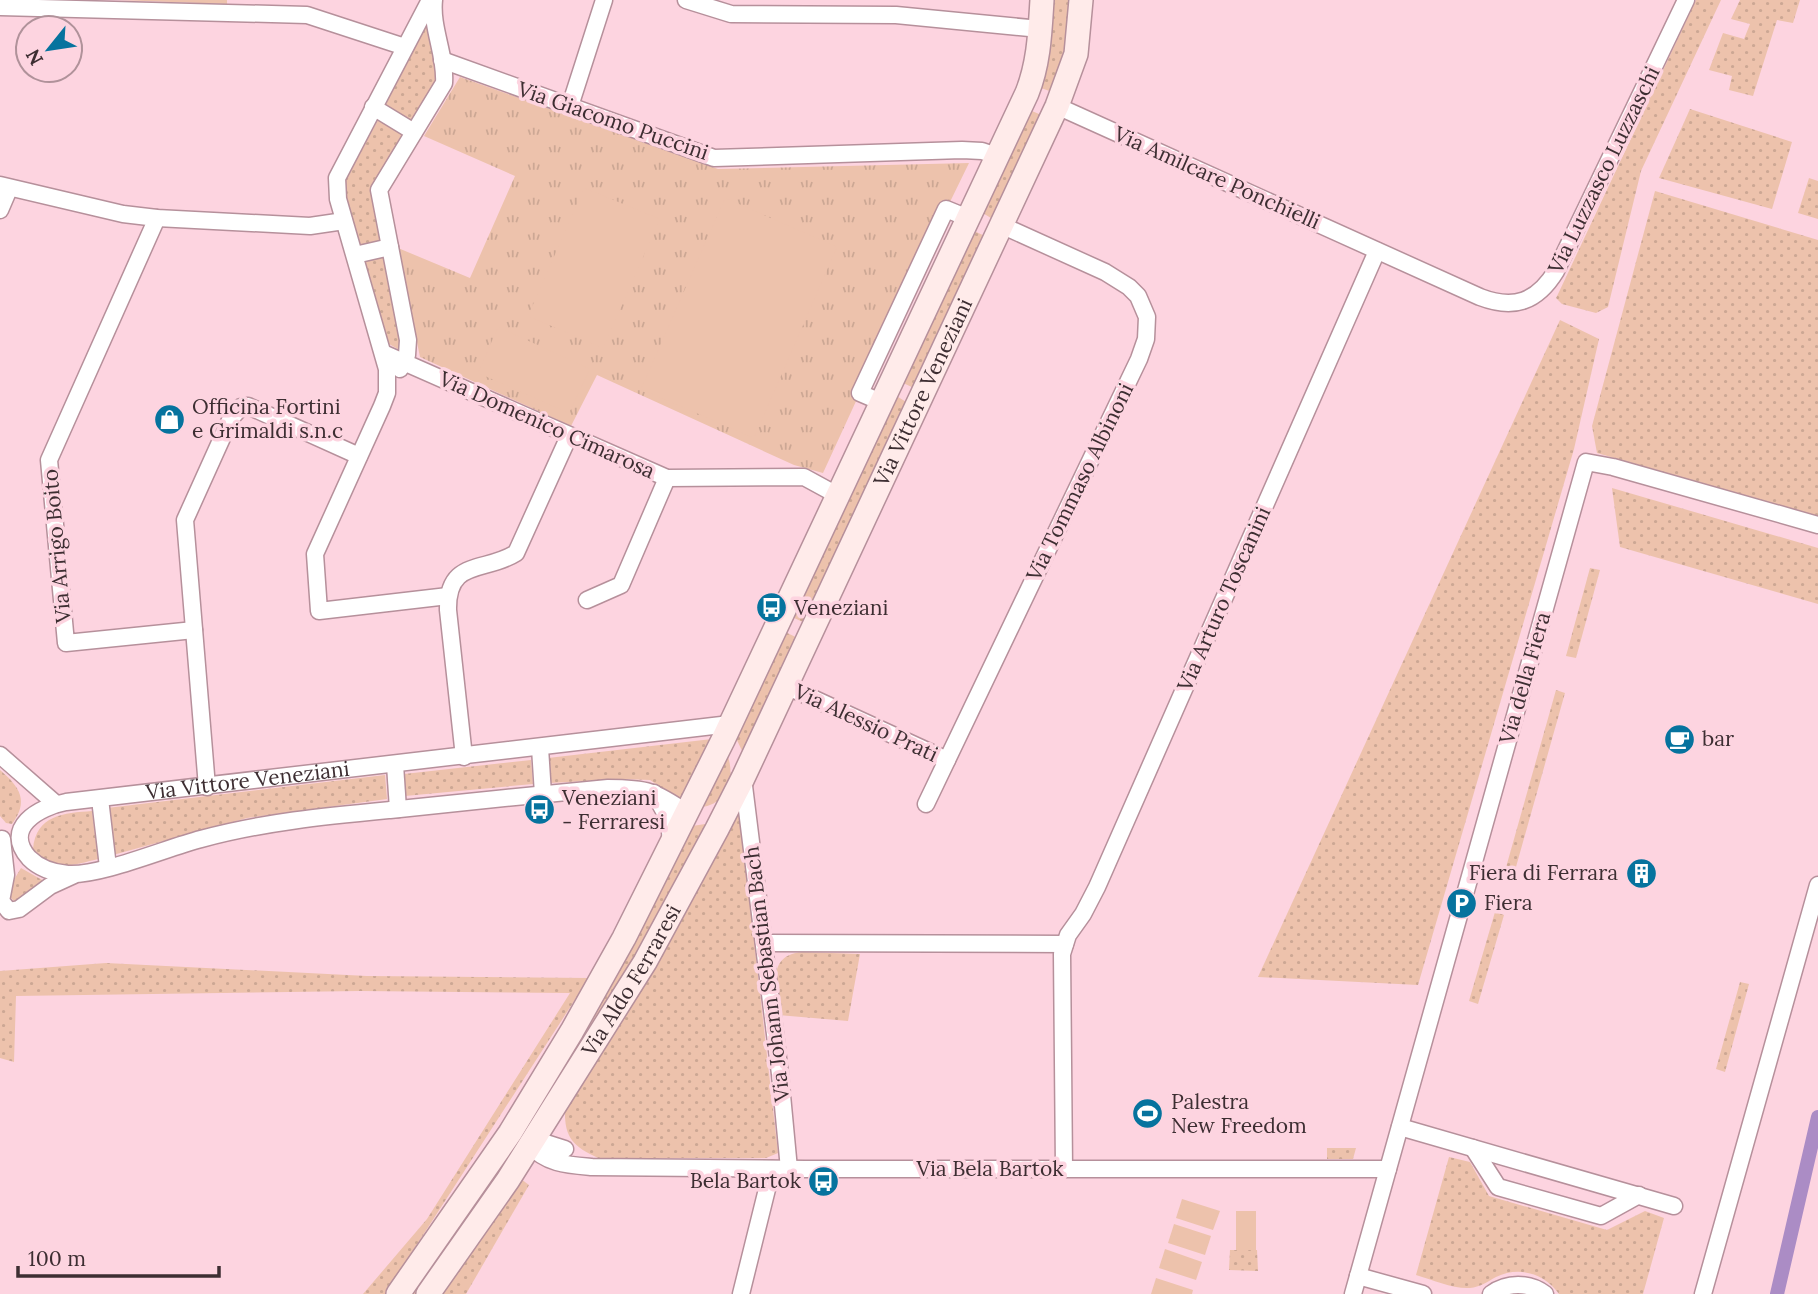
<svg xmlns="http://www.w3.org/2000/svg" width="1818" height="1294" font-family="Lora,serif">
  <defs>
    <pattern id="grass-dots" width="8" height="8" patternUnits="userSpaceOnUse" patternTransform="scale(1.75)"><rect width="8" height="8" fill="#edc2ac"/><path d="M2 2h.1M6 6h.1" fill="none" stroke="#cca794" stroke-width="1.8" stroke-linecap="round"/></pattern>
    <pattern id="park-tufts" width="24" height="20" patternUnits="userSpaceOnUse" patternTransform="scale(1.75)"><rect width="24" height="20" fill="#edc2ac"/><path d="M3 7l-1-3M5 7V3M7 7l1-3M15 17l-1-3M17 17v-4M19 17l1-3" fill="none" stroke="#cca794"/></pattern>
  </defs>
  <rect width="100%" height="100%" fill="#fdd4e0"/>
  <g fill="url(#grass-dots)">
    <polygon points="1050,0 1074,0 1072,43 1055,93 1041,88 1046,72"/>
    <polygon points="1696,0 1721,0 1641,171 1608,307 1596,313 1562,304 1556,298 1559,292"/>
    <polygon points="1740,0 1800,0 1793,23 1777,20 1753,96 1729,90 1732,76 1709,70 1723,33 1744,39 1750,24 1731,19"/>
    <polygon points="428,23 438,83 413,122 385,106"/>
    <polygon points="1027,109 1044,116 996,221 981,212"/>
    <polygon points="1690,109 1792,142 1772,209 1659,178"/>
    <polygon points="378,120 404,135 370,188 380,241 358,245 343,186"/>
    <polygon points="1809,178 1818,181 1818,219 1798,213"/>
    <polygon points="1655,191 1818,240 1818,517 1597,453 1592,426"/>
    <polygon points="970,229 989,238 918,390 899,381"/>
    <polygon points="383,255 403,352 389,344 363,260"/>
    <polygon points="1560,320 1599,339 1574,449 1418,985 1258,977"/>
    <polygon points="893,394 913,406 809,625 790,616"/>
    <polygon points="1612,488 1818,548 1818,604 1620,547"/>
    <polygon points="1590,568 1600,570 1576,658 1566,656"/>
    <polygon points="783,631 802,640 745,757 734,734"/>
    <polygon points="1556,690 1565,693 1512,881 1503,878"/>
    <polygon points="712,739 684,803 650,780 623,779 550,783 548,758"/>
    <path d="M727,754C736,776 728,805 700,807Z"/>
    <polygon points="531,760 533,784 405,796 404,774"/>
    <path d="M0,770C20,787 29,801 12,824L6,823L0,816Z"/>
    <polygon points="385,775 387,799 247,818 113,855 107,808"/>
    <path d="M92,811L98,859C70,866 55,872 33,849C36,815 64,813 92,811Z"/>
    <path d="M734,814L740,816L778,1153L766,1158H598C572,1146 564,1137 565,1108Z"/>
    <polygon points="712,823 691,864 539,1123 528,1111 692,826"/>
    <polygon points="21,868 44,881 15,902 6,893"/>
    <polygon points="1495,912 1504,915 1478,1004 1469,1001"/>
    <path d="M802,952L860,954L848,1021L778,1015C776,989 766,955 802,952Z"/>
    <polygon points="106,963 367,976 589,978 385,1294 363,1294 427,1219 570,993 360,991 16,996 14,1062 0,1058 0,971"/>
    <polygon points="1740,982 1749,984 1725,1072 1716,1069"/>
    <polygon points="1327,1148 1356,1148 1353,1159 1327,1159"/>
    <polygon points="504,1151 516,1158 421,1294 406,1294"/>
    <path d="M1449,1157L1470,1162L1489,1196L1607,1230L1645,1211L1664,1218L1643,1294H1559C1544,1273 1519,1266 1496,1277C1487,1282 1480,1287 1470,1288C1453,1289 1433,1280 1416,1275Z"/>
    <polygon points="521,1179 529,1185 466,1294 443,1294"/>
    <polygon points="1230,1250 1257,1250 1258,1271 1229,1270"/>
  </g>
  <g fill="url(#park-tufts)">
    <polygon points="117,0 227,0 227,4"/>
    <polygon points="460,77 718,169 969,163 909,286 823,473 794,465 597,375 571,426 420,357 398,248 470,278 515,176 424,136"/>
  </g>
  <g fill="#edc2ac">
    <polygon points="584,188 660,219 603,348 528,316"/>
    <polygon points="725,198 837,247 754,438 641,389"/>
    <polygon points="498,327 590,369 569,413 478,373"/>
    <polygon points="1182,1199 1220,1211 1213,1230 1176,1218"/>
    <rect x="1236" y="1211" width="20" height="39"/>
    <polygon points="1174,1224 1211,1236 1205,1255 1168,1243"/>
    <polygon points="1165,1249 1202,1262 1196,1280 1159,1268"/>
    <polygon points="1156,1278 1193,1290 1192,1294 1151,1294"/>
  </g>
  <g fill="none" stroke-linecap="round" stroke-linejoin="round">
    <polyline stroke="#ab8cc5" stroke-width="14" points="1777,1294 1818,1117"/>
    <defs>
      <g id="minor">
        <polyline points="430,0 337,178 338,199 387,369 387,393 382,406 315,554 319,611 448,596"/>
        <polyline points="686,0 731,14 896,15 1040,29"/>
        <polyline points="0,7 307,15 405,47"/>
        <polyline points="442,60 714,158 962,150 982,151 997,156"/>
        <polyline points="570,106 604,0"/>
        <path d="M1057,106L1480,297C1514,310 1537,302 1556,271L1686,0"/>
        <polyline points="373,107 414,132"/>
        <polyline points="0,185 123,214 157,218 310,226 344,221"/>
        <polyline points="0,210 9,189"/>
        <polyline points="157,218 49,460 66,643 194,630"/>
        <polyline points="355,255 390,247"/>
        <polyline points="383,353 667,478 804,477 837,495"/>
        <path d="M400,369L407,355L408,340L379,190L444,83C446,55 431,28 434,0"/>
        <polyline points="881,402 860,393 946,209 968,218"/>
        <polyline points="587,600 621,585 667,478"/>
        <polyline points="786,686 947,760"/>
        <polyline points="540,748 543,794"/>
        <polyline points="0,755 56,804"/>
        <path d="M464,757L448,610C447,558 485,573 516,553L569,436"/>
        <polyline points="395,765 398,809"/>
        <polyline points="743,778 780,1074 789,1169"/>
        <polyline points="207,787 185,520 231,418 241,407 248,406 359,456"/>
        <polyline points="654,793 669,820 671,843"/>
        <polyline points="100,799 108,867"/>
        <polyline points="926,804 1139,359 1146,339 1147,317 1138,296 1129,287 1105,272 1001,225"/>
        <path id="s1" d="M687,813C655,791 647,788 608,788C535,795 463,802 390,810C327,816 263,822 201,839C166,848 101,876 68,874C54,873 39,868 29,858C2,828 39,807 66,802L730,724"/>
        <polyline points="2,839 6,875 1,901 9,911 19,909 50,886 74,875"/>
        <polyline points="764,943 1065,944"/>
        <polyline points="1400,1127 1674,1206"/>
        <polyline points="1473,1148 1498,1187 1601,1216 1639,1195"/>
        <path d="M565,1149L543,1142L530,1145C546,1164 568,1165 592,1167L805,1169H1388"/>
        <polyline points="1064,1169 1062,954 1068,935 1083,914 1097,887 1377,251"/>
        <polyline points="1358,1276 1423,1294"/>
        <polyline points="741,1294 772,1169"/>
        <polyline points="1353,1294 1586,462 1613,467 1818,525"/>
        <path d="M1491,1294C1507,1282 1529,1282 1545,1294"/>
        <polyline points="1703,1294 1818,885"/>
      </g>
      <g id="secondary">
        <path d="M398,1294L510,1133L572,1031L624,938L723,740L1027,93C1039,63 1040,32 1042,0"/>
        <path id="s2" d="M428,1294L508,1180L645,962L717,829L743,778L1057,106L1076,54L1081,0"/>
      </g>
    </defs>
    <use href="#minor" stroke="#b6909b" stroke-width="19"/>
    <use href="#secondary" stroke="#b6909b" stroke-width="26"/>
    <use href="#minor" stroke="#fff" stroke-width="16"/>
    <use href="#secondary" stroke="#ffebea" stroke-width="23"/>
  </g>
  <defs>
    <symbol id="shop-disc" viewBox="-11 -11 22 22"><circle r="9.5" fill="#06739e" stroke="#fdd4e0"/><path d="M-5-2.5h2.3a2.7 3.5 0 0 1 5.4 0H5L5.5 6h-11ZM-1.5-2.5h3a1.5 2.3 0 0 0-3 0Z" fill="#fff"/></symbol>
    <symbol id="bus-disc" viewBox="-11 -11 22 22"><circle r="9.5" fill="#06739e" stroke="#fdd4e0"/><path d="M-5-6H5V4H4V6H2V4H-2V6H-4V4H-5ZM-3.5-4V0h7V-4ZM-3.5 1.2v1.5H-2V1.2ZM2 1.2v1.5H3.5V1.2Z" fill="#fff"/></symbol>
    <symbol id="cafe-disc" viewBox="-11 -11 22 22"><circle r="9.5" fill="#06739e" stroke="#fdd4e0"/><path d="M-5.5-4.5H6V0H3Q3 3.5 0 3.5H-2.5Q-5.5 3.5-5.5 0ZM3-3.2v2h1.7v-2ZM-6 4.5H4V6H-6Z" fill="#fff"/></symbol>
    <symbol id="building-disc" viewBox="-11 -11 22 22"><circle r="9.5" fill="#06739e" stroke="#fdd4e0"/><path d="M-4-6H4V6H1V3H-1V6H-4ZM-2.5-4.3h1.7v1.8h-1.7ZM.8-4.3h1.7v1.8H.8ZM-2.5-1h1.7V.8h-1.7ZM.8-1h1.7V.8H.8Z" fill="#fff"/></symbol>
    <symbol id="parking-disc" viewBox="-11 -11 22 22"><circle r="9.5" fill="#06739e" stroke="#fdd4e0"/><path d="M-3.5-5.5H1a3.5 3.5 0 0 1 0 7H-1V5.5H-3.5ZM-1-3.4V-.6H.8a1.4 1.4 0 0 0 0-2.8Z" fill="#fff"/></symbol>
    <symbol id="stadium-disc" viewBox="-11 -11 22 22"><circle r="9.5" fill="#06739e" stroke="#fdd4e0"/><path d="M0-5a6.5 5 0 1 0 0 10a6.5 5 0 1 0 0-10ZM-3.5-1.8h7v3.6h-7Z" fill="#fff"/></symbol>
  </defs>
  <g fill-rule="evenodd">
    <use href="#shop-disc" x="152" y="402" width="35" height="35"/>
    <use href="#bus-disc" x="754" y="590" width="35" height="35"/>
    <use href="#cafe-disc" x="1662" y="722" width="35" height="35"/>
    <use href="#bus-disc" x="522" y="792" width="35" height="35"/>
    <use href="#building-disc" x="1624" y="856" width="35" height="35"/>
    <use href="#parking-disc" x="1444" y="886" width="35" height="35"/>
    <use href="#stadium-disc" x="1130" y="1096" width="35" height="35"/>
    <use href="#bus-disc" x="806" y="1164" width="35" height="35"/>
  </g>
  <g text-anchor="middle" stroke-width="7" stroke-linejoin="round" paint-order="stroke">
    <g font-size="21" fill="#3d2e32" stroke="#fdd4e0">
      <text transform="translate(613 121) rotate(19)" y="7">Via Giacomo Puccini</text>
      <text transform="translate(1604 170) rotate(-64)" y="7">Via Luzzasco Luzzaschi</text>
      <text transform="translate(1217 178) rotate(24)" y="7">Via Amilcare Ponchielli</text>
      <text dy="7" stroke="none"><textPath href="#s2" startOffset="1031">Via Vittore Veneziani</textPath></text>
      <text transform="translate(547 425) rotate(24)" y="7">Via Domenico Cimarosa</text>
      <text transform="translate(1080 482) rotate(-64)" y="7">Via Tommaso Albinoni</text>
      <text transform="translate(57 546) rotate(-95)" y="7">Via Arrigo Boito</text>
      <text transform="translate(1224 599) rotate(-66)" y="7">Via Arturo Toscanini</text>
      <text transform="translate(1525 678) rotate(-74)" y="7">Via della Fiera</text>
      <text transform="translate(866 723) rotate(25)" y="7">Via Alessio Prati</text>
      <text dy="7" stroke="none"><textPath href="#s1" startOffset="945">Via Vittore Veneziani</textPath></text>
      <text transform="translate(767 974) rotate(-97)" y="7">Via Johann Sebastian Bach</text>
      <text dy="7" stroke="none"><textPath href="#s2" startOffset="374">Via Aldo Ferraresi</textPath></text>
      <text x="990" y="1176">Via Bela Bartok</text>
    </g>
    <g font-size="21" fill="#3d2e32" stroke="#fdd4e0" text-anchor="start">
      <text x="192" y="414">Officina Fortini<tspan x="192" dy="24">e Grimaldi s.n.c</tspan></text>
      <text x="794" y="615">Veneziani</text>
      <text x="1702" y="746">bar</text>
      <text x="562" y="805">Veneziani<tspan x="562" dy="24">- Ferraresi</tspan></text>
      <text x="1618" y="880" text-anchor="end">Fiera di Ferrara</text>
      <text x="1484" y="910">Fiera</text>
      <text x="1171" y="1109">Palestra<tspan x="1171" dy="24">New Freedom</tspan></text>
      <text x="801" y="1188" text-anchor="end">Bela Bartok</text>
    </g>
  </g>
  <g transform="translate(49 49) rotate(240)"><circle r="33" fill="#fdd4e0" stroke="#b0929a" stroke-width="2"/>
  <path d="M0-5L12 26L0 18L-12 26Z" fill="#06739e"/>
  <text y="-10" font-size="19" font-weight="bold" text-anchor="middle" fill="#3d2e32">N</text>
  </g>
  <path d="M18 1266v10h201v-10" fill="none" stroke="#3d2e32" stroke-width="3.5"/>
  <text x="28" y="1266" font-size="21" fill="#3d2e32" stroke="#fdd4e0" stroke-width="5" paint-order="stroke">100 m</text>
</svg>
